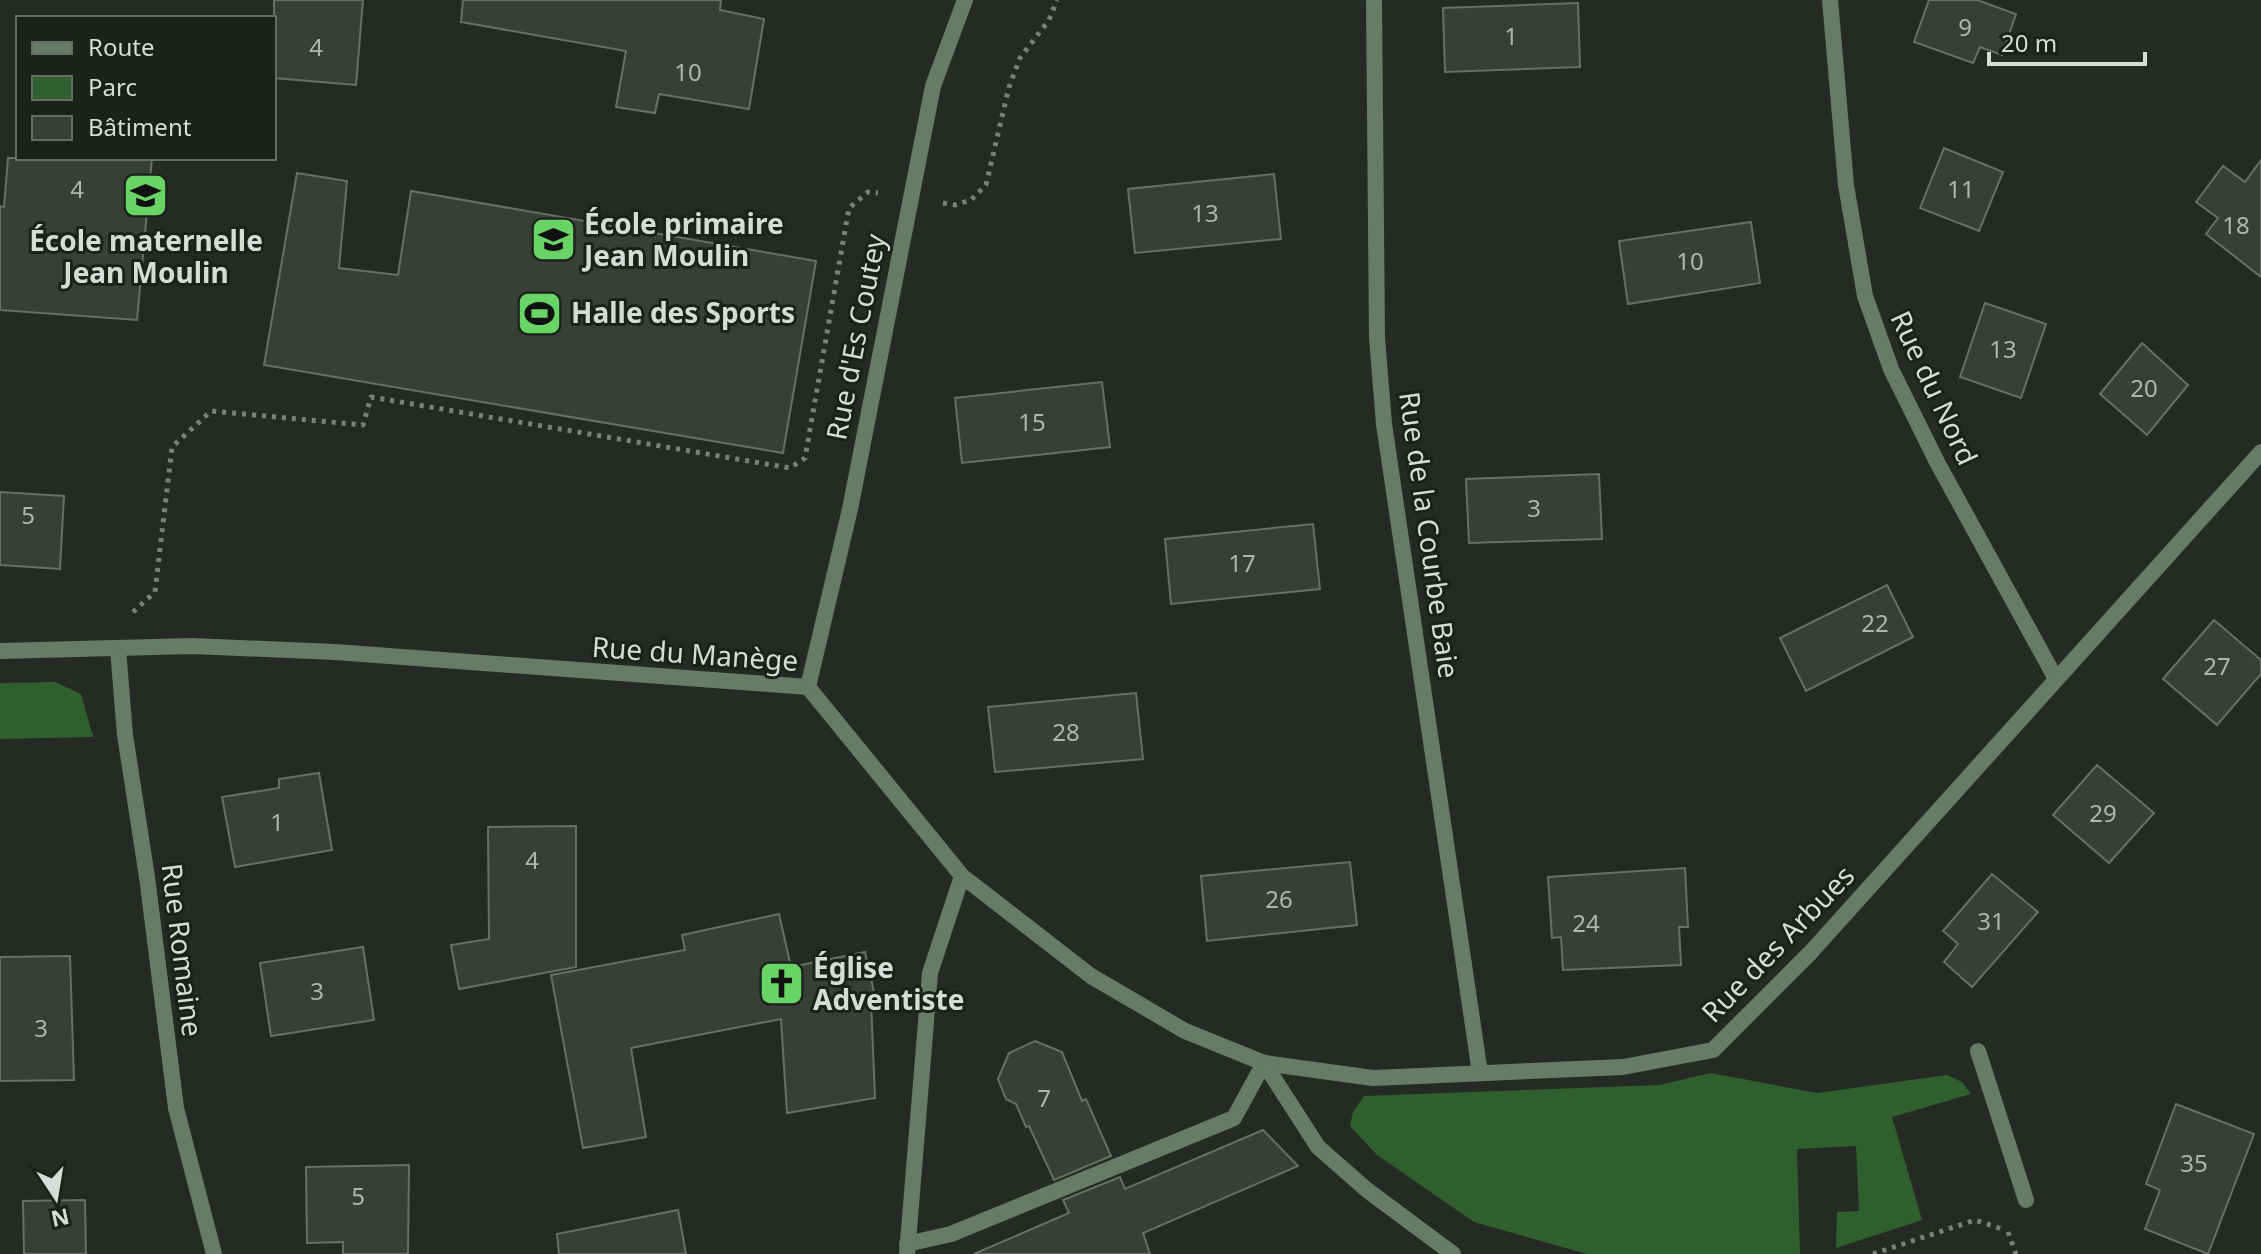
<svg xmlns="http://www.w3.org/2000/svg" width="2261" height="1254" font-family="'Noto Sans',sans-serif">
  <rect width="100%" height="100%" fill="#252b24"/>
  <g fill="#2f5f2e">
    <polygon points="55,682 81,694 93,737 0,739 0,683"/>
    <polygon points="1711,1073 1817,1093 1947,1075 1962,1082 1971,1094 1892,1117 1922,1220 1836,1248 1837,1212 1859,1211 1856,1146 1797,1149 1800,1254 1587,1254 1474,1222 1377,1155 1350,1126 1353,1112 1364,1096 1659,1085"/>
  </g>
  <g fill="#383f37" stroke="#676f67" stroke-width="2">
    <polygon points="274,0 363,0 356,85 274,78"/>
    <polygon points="463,0 721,0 720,10 764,19 749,109 659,94 655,113 616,107 626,51 461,22"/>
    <polygon points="1929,0 1977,0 2016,14 2002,55 1980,47 1973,63 1914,42"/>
    <polygon points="1578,3 1580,67 1445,72 1443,8"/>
    <polygon points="1944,148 2003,172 1979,231 1920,208"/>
    <polygon points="8,158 152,158 137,320 0,310 0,206 4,207"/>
    <polygon points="2261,160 2261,277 2206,234 2218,218 2196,202 2223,166 2245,182"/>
    <polygon points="297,173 347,181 339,268 398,275 411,191 816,261 783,453 264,365"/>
    <polygon points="1274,174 1281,239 1135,253 1128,189"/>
    <polygon points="1751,222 1760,283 1628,304 1619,241"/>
    <polygon points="1985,303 2046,324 2021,398 1960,377"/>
    <polygon points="2142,343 2188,385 2147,435 2100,394"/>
    <polygon points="1102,382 1110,447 962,463 955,398"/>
    <polygon points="1599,474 1602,539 1469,543 1466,479"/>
    <polygon points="0,492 64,496 60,569 0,565"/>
    <polygon points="1313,524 1320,589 1171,604 1165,539"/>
    <polygon points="1887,585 1913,637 1806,691 1780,638"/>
    <polygon points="2214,620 2261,660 2261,674 2217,725 2163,679"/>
    <polygon points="1136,693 1143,759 995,772 988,707"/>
    <polygon points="2097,765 2154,813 2109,863 2053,815"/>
    <polygon points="319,773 332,850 235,867 222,797 279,788 279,779"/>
    <polygon points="576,826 576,967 459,989 451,945 489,939 488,827"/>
    <polygon points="1350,862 1357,925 1207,941 1201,876"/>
    <polygon points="1685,868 1688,927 1679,927 1681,965 1563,970 1561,937 1552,938 1548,877"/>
    <polygon points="1992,874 2038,912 1972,987 1944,962 1958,944 1943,931"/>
    <polygon points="779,914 791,967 865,952 876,1001 871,1001 875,1098 787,1113 781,1019 631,1048 646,1137 583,1148 551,975 685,950 682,935"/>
    <polygon points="363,947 374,1020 271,1036 260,963"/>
    <polygon points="70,956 74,1080 0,1081 0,957"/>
    <polygon points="1035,1041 1062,1052 1082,1101 1086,1099 1111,1156 1054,1180 1029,1126 1026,1127 1016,1104 1006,1099 998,1079 1009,1053"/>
    <polygon points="2176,1104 2254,1134 2208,1254 2145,1229 2160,1190 2146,1184"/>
    <polygon points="1263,1130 1298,1166 1143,1233 1150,1254 974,1254 1069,1213 1063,1200 1120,1177 1125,1189"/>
    <polygon points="409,1165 408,1254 343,1254 343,1242 307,1243 306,1167"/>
    <polygon points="85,1200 86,1254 24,1254 23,1201"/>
    <polygon points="678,1210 686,1254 559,1254 557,1234"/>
  </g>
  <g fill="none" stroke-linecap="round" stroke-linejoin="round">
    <g stroke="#7b807b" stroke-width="5" stroke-dasharray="4 6" stroke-linecap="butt">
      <polyline points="943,203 955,205 971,200 986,185 1009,87 1020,58 1049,20 1057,0"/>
      <polyline points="133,612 155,592 172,447 211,411 363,425 371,397 790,468 805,458 849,208 868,192 878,193"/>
      <polyline points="2008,1232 2016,1254"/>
      <polyline points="1873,1254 1975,1220 2005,1230"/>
    </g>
    <g stroke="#657d64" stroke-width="16">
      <polyline points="1978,1051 2026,1200"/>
      <polyline points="907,1244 951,1234 1234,1118 1264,1063"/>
    </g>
    <g stroke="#657d64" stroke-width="16">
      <polyline points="1374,0 1377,338 1384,424 1480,1073"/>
      <polyline points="1830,0 1846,185 1865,296 1891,369 1937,462 2056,679"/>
      <polyline points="118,649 125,735 147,877 176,1108 214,1254"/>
      <polyline points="0,651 192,646 335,652 808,687 962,876 1091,976 1185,1031 1264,1063 1373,1078 1623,1067 1713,1050 1811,952 2261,452"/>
      <polyline points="808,687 850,509 933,86 965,0"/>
      <polyline points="1264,1063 1318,1147 1367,1190 1453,1254"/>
      <polyline points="907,1254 930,973 962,876"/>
    </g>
  </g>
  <defs>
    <symbol id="school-square" viewBox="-11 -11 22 22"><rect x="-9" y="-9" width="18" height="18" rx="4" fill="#68d465" stroke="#1b211b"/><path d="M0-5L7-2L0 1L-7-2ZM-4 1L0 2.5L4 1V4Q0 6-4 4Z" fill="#111"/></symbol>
    <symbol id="stadium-square" viewBox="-11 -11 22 22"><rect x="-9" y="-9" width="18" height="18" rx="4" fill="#68d465" stroke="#1b211b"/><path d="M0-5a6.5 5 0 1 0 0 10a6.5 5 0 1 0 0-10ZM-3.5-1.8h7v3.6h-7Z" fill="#111"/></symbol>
    <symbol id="church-square" viewBox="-11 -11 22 22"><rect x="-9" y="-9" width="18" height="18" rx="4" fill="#68d465" stroke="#1b211b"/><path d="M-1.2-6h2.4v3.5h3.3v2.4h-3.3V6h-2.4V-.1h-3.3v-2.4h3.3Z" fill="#111"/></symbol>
  </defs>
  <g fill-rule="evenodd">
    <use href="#school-square" x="120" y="170" width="51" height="51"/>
    <use href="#school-square" x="528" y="214" width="51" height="51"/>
    <use href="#stadium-square" x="514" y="288" width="51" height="51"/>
    <use href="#church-square" x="756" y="958" width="51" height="51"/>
  </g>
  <g text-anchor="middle" stroke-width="6" stroke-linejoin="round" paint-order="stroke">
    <g font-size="24" fill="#b0b5b0">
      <text x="1965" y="36">9</text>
      <text x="1511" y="45">1</text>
      <text x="316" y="56">4</text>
      <text x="688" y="81">10</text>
      <text x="77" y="198">4</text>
      <text x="1961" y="198">11</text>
      <text x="1205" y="222">13</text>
      <text x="2236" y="234">18</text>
      <text x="1690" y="270">10</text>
      <text x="2003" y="358">13</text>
      <text x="2144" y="397">20</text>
      <text x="1032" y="431">15</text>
      <text x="1534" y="517">3</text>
      <text x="28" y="524">5</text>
      <text x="1242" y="572">17</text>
      <text x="1875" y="632">22</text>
      <text x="2217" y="675">27</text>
      <text x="1066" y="741">28</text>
      <text x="2103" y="822">29</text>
      <text x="277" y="831">1</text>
      <text x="532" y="869">4</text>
      <text x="1279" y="908">26</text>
      <text x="1991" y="930">31</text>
      <text x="1586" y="932">24</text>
      <text x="317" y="1000">3</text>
      <text x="41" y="1037">3</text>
      <text x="1044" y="1107">7</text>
      <text x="2194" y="1172">35</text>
      <text x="358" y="1205">5</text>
    </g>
    <g font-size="28" font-weight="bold" fill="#d8dcd8" stroke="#1b211b" text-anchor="start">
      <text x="584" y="234">École primaire<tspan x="584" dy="32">Jean Moulin</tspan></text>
      <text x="146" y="251" text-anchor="middle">École maternelle<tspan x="146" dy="32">Jean Moulin</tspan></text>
      <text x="571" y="323">Halle des Sports</text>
      <text x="813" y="978">Église<tspan x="813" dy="32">Adventiste</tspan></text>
    </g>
    <g font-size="28" fill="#d8dcd8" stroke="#1b211b">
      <text transform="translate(856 337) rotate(-79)" y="10">Rue d'Es Coutey</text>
      <text transform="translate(1934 388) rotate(65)" y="10">Rue du Nord</text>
      <text transform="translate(1429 535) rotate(82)" y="10">Rue de la Courbe Baie</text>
      <text transform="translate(695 654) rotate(4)" y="10">Rue du Manège</text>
      <text transform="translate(1778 944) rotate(-46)" y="10">Rue des Arbues</text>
      <text transform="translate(182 950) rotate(83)" y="10">Rue Romaine</text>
    </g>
  </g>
  <rect x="16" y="16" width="260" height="144" fill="#1b211b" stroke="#676c67" stroke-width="2"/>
  <rect x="32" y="42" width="40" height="12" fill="#657d64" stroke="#676c67" stroke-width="2"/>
  <text x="88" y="56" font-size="24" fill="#d8dcd8">Route</text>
  <rect x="32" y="76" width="40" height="24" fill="#2f5f2e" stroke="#676c67" stroke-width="2"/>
  <text x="88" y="96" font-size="24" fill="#d8dcd8">Parc</text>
  <rect x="32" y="116" width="40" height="24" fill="#383f37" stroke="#676c67" stroke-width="2"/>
  <text x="88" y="136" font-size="24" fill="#d8dcd8">Bâtiment</text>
  <g transform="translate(56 1198) rotate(168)" stroke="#1b211b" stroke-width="6" paint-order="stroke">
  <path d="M0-6L14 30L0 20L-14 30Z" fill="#d8dcd8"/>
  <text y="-12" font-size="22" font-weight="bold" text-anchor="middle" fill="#d8dcd8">N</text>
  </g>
  <path d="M1989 52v12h156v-12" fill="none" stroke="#d8dcd8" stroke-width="4"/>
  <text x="2001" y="52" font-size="24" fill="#d8dcd8" stroke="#1b211b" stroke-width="6" paint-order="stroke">20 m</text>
</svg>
